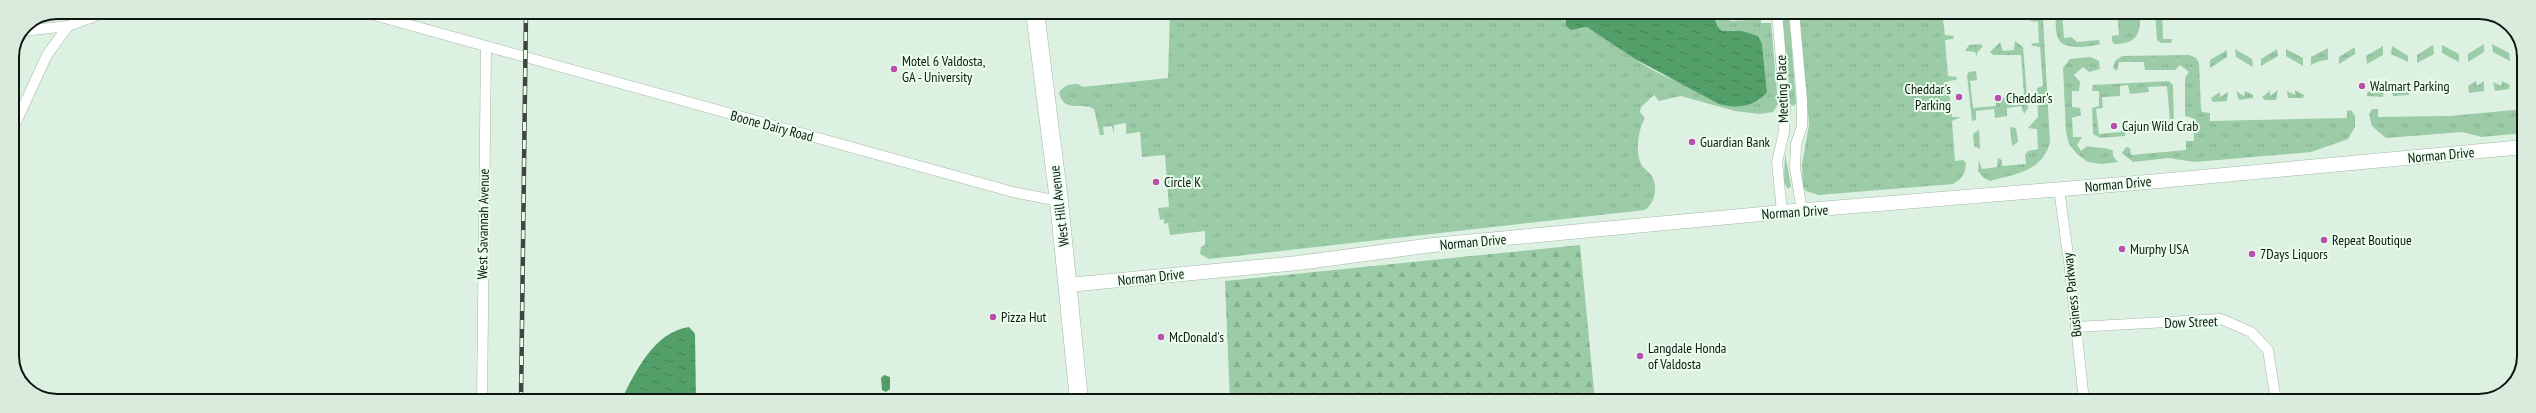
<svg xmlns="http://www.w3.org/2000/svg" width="2536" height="413" font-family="'PT Sans Narrow',sans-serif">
  <defs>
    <pattern id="grass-tufts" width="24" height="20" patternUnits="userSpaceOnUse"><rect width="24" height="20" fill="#9bcca7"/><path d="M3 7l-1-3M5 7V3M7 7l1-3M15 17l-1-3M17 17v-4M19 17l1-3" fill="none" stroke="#84ae8f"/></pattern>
    <pattern id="forest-firs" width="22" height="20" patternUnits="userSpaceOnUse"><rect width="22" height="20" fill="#9bcca7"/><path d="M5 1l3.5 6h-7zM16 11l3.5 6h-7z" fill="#84ae8f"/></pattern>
    <pattern id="water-ripples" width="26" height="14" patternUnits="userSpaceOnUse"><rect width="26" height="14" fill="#539f6a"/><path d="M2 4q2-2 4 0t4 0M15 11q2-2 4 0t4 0" fill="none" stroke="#438156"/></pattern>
  </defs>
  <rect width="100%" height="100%" fill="#dcf1e1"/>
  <g fill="url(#grass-tufts)">
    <path d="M1170,12H1543L1548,19L1553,12H1561L1565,23L1580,29L1587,27C1604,37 1619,48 1635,59C1668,83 1711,92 1749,104L1759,100L1767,92L1762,44L1742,31H1722L1718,27L1716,19L1707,15V12L1711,15L1729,13L1730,21L1749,20V12H1760L1761,23H1771L1778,104L1773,112L1760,114L1735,111L1681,96L1659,101L1654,95L1641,107L1640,112L1645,118C1638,130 1635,151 1641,164C1644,169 1649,172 1652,176C1658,188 1655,203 1645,210L1209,259L1200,254L1201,247L1205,245V231L1170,235L1168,223L1164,224V219L1160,220L1158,208L1169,207L1165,155L1142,157L1140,132L1126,134V123L1114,125V134L1112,126L1103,127L1104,135H1100L1094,109C1081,101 1065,114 1059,93C1063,85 1070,84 1078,84L1083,87L1168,78Z"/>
    <polygon points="1782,12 1789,12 1796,103 1794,106 1790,104"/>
    <path d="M1799,12H1942L1945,35L1954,36L1953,39L1945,40L1948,76L1957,77L1956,80L1948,81L1952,117H1961L1952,121L1955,161L1963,160L1966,163C1966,173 1962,179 1953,184L1819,195L1806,191L1803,186L1802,165L1809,124Z"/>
    <path d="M2055,12H2062L2064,38L2071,37L2077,42L2099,40L2100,44C2090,47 2062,51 2058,38C2055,31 2056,20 2055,12Z"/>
    <path d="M2117,12H2140C2141,33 2138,44 2114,44L2112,41V36L2119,35Z"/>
    <polygon points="2155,12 2162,12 2163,39 2172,39 2171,43 2161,43 2157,40"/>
    <path d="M2032,14H2040L2043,18L2050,143C2041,172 2016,174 1990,181L1984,178L1978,171L1979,160L1982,169L1997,167L1998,158L2002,160V166L2026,164L2025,155L2028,151L2038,149L2037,129L2028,128L2038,117L2037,88L2043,86L2040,47L2031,46L2033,43H2039L2038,22L2030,21Z"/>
    <polygon points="2015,41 2023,47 2028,108 2024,114 2021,106 2007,108 2007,116 1995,118 1994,109 1976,111 1976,120 1972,121 1967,75 1969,72 1976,71 1977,80 1970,81 1973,108 1996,106 1996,102 2001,103 2002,98 2024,94 2021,55 1993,55 1990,52 2000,42 2003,51 2014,50"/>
    <polygon points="1980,44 1983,46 1977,53 1977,57 1975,52 1965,51 1969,45"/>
    <polygon points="2484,44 2484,52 2468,62 2468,54"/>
    <polygon points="2492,44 2509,53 2510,61 2493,52"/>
    <polygon points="2433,45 2434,54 2417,63 2417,55"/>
    <polygon points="2442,45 2459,54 2459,62 2442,53"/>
    <polygon points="2383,46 2383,55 2367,64 2366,56"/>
    <polygon points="2392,46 2408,56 2408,62 2391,54"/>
    <polygon points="2355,47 2355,54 2339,64 2339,57"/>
    <polygon points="2328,48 2328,60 2320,61 2311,65 2311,57"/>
    <polygon points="2235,49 2252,59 2253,67 2236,57"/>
    <polygon points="2277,49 2278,56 2261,66 2261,59"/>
    <polygon points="2286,49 2303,58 2303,66 2286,56"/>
    <polygon points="2227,50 2227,57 2210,68 2210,60"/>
    <polygon points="2189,55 2196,58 2199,63 2201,109 2202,112 2210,113 2210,121 2347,118 2347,111 2351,110 2355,116 2355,127 2348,139 2311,152 2194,162 2169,158 2133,162 2122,153 2126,147 2130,148 2131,155 2186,150 2186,141 2194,141 2193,118 2185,116 2185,78 2189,72 2180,65 2175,70 2145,70 2144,62 2119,62 2117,71 2113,68 2115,61 2122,56"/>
    <path d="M2091,57L2099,61L2100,69L2089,72L2083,67L2074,75L2080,82L2079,91H2072V107L2080,108L2081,115L2072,118L2073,137H2082L2077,145L2081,151L2087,146C2094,148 2107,147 2113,151V156L2118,162L2102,164L2088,162L2077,154L2069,144L2066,132L2063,68L2070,59Z"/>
    <polygon points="2169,81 2173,85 2174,127 2171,131 2167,130 2167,122 2170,121 2167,86 2148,87 2149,92 2130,94 2128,85 2120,86 2120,96 2102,97 2103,108 2096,109 2099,134 2121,132 2121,126 2155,122 2155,125 2127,127 2125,136 2100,138 2093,134 2092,108 2099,106 2099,91 2092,91 2093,85"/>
    <polygon points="2476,81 2477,86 2484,81 2484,91 2469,93 2468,86"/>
    <polygon points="2502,81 2510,85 2509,89 2495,91 2493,82 2501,86"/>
    <polygon points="2375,88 2376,93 2384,88 2383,97 2367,96 2367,93"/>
    <polygon points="2401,88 2409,92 2409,95 2393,96 2392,89 2400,92"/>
    <polygon points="2278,90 2276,100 2265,100 2262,97 2270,91 2270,96"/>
    <polygon points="2295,90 2304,95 2303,98 2288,98 2287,91 2295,95"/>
    <polygon points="2236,91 2244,96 2245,91 2253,95 2253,98 2239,100"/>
    <polygon points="2220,92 2220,97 2228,92 2227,101 2213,102 2211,98"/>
    <polygon points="2372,109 2378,109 2378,117 2450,116 2524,109 2524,133 2482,137 2462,132 2386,138 2372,126 2369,114"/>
    <polygon points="2010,127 2016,128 2018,142 2012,146"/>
    <polygon points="1979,130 1980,149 1974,146 1973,134"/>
    <polygon points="1785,154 1791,186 1788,189 1784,182"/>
  </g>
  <polygon fill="url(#forest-firs)" points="1580,245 1595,401 1230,401 1225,281"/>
  <g fill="url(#water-ripples)">
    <path d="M1561,12H1707V15L1714,16L1718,27L1722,31H1742L1758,36L1762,44L1767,92C1756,107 1735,109 1719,104L1635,59L1587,27L1571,30L1566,26L1565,18Z"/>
    <path d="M689,327L695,334L696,401H621C635,372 654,332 689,327Z"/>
    <polygon points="884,375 890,377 890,389 886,392 882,390 881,378"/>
  </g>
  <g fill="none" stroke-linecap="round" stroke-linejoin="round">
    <defs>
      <g id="street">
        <polyline points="363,12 1013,192 1059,201"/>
        <polyline points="1777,12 1785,108 1784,132 1777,162 1782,212"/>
        <polyline points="1794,12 1802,100 1802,126 1796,144 1795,168 1802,211"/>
        <polyline points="23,31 68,26 106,12"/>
        <polyline points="12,131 47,55 68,26"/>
        <polyline points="2059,189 2070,269 2084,401"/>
        <polyline points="2076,327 2221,319 2251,332 2268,350 2276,401"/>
        <polyline points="482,401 486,47"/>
      </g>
      <polyline id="secondary" points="1068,285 1298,263 1433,245 1782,212 2148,182 2524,147"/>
      <polyline id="highway" points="1035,12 1059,201 1079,401"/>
    </defs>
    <use href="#street" stroke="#a4b7a8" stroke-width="11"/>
    <use href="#secondary" stroke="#a4b7a8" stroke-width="15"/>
    <use href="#highway" stroke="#a4b7a8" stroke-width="19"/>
    <use href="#street" stroke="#fff" stroke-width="10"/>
    <use href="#secondary" stroke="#fff" stroke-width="14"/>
    <use href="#highway" stroke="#fff" stroke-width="18"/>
    <defs>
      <polyline id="rail" points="521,401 526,12"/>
    </defs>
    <use href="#rail" stroke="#3d473f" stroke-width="4.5"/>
    <use href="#rail" stroke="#eafeee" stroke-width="3" stroke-dasharray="9" stroke-linecap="butt"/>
  </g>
  <g fill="#ba4eae" stroke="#eafeee" stroke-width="1.5">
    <circle cx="894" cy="69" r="4"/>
    <circle cx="2362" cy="86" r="4"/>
    <circle cx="1959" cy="97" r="4"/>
    <circle cx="1998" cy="98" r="4"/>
    <circle cx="2114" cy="126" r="4"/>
    <circle cx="1692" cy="142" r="4"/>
    <circle cx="1156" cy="182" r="4"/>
    <circle cx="2324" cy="240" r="4"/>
    <circle cx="2122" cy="249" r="4"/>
    <circle cx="2252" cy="254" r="4"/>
    <circle cx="993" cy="317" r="4"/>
    <circle cx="1161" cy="337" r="4"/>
    <circle cx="1640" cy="356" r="4"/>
  </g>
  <g text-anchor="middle" stroke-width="4" stroke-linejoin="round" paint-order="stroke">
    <g font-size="14" fill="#0f1610" stroke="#eafeee" text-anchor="start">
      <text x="902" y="66">Motel 6 Valdosta,<tspan x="902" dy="16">GA - University</tspan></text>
      <text x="2370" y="91">Walmart Parking</text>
      <text x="1951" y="94" text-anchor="end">Cheddar's<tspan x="1951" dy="16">Parking</tspan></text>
      <text x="2006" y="103">Cheddar's</text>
      <text x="2122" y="131">Cajun Wild Crab</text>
      <text x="1700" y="147">Guardian Bank</text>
      <text x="1164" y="187">Circle K</text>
      <text x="2332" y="245">Repeat Boutique</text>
      <text x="2130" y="254">Murphy USA</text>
      <text x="2260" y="259">7Days Liquors</text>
      <text x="1001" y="322">Pizza Hut</text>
      <text x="1169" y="342">McDonald's</text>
      <text x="1648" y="353">Langdale Honda<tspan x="1648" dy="16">of Valdosta</tspan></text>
    </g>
    <g font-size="14" fill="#0f1610" stroke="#eafeee">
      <text transform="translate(1782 89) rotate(-92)" y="5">Meeting Place</text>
      <text transform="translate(772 126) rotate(15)" y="5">Boone Dairy Road</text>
      <text transform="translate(2441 155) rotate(-5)" y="5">Norman Drive</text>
      <text transform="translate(2118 184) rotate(-5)" y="5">Norman Drive</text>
      <text transform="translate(1059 206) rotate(-97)" y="5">West Hill Avenue</text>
      <text transform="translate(1795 212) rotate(-4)" y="5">Norman Drive</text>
      <text transform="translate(483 224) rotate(-89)" y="5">West Savannah Avenue</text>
      <text transform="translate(1473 242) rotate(-5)" y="5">Norman Drive</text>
      <text transform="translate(1151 277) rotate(-6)" y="5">Norman Drive</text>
      <text transform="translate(2072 295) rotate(-96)" y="5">Business Parkway</text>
      <text transform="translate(2191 322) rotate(-2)" y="5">Dow Street</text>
    </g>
  </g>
  <path d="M0 0H2536V413H0ZM57 19H2479A38 38 0 0 1 2517 57V356A38 38 0 0 1 2479 394H57A38 38 0 0 1 19 356V57A38 38 0 0 1 57 19Z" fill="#d8ebdc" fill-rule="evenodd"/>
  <path fill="none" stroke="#0f1610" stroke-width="2" d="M57 19H2479A38 38 0 0 1 2517 57V356A38 38 0 0 1 2479 394H57A38 38 0 0 1 19 356V57A38 38 0 0 1 57 19Z"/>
</svg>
